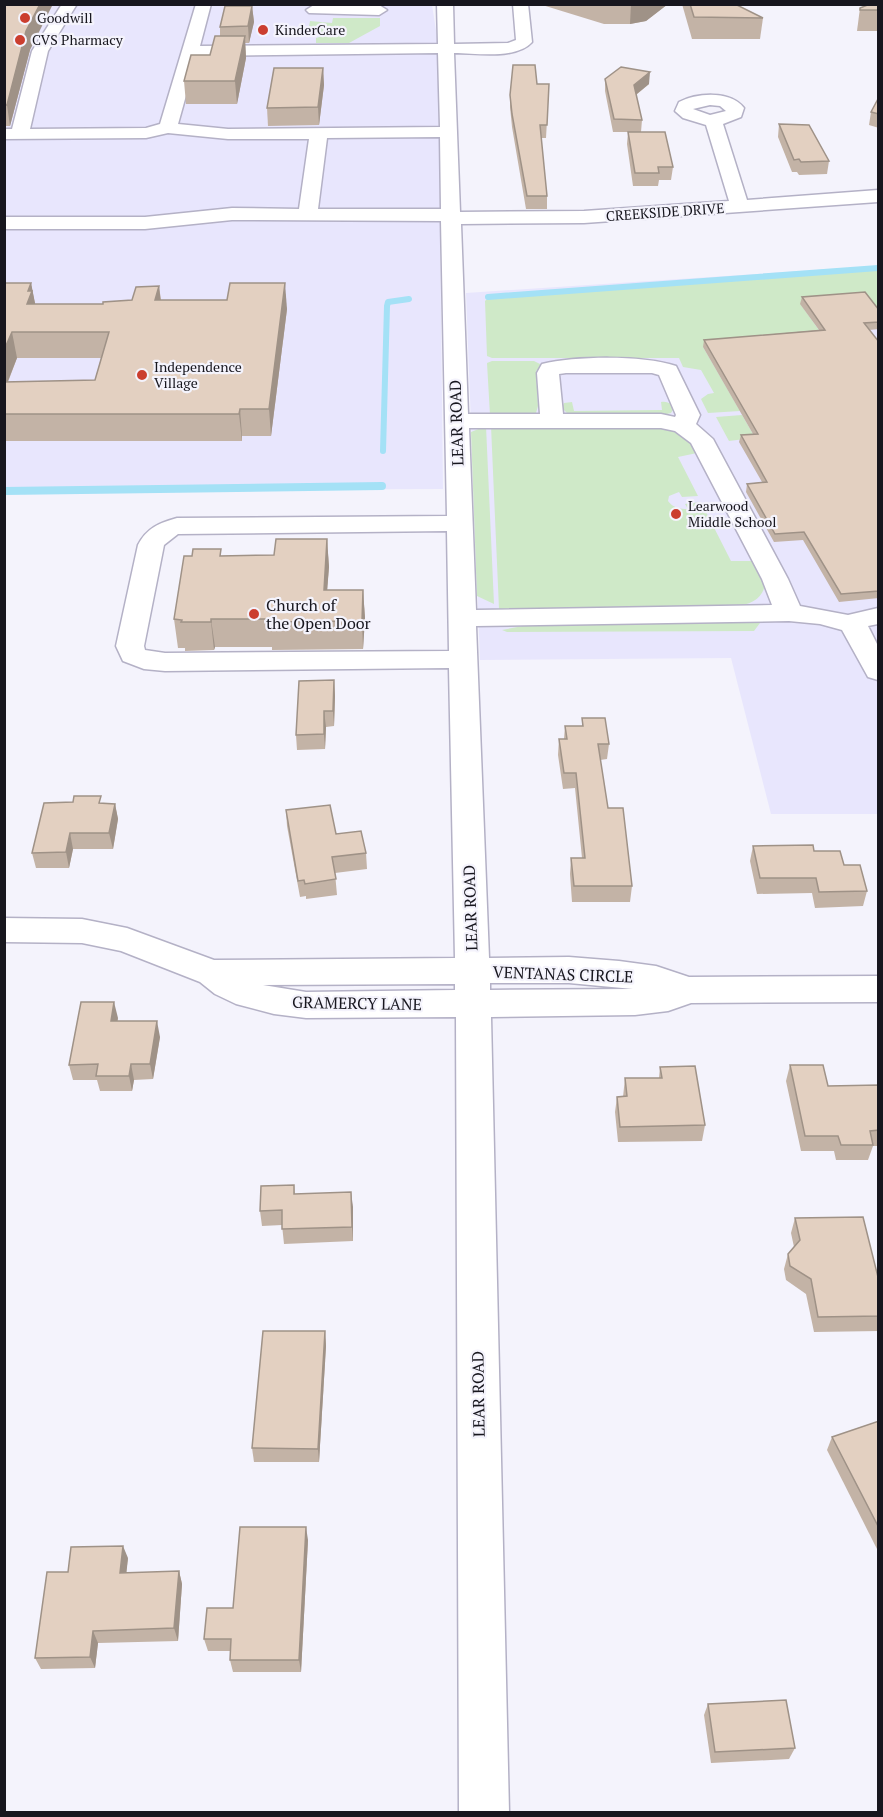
<svg xmlns="http://www.w3.org/2000/svg" width="883" height="1817" font-family="'PT Serif',serif">
  <rect width="100%" height="100%" fill="#f4f3fc"/>
  <g fill="#e8e6fd">
    <polygon points="4,5 432,5 438,43 443,489 5,491"/>
    <polygon points="878,266 878,814 771,814 731,658 480,660 466,293"/>
  </g>
  <g fill="#cfe9c8">
    <polygon points="333,18 380,18 380,26 349,43 316,43 316,38 332,33 308,32 310,21 332,23"/>
    <polygon points="878,269 878,319 801,305 821,333 703,347 740,411 708,413 701,399 708,394 714,393 701,370 683,367 679,358 492,358 487,356 485,301 487,299"/>
    <polygon points="492,361 534,361 542,365 536,371 538,406 536,413 530,415 490,415 487,363"/>
    <path d="M572,402L574,411L662,410L661,402C667,401 671,403 674,408L671,413L663,415H576L568,414L562,408L564,403Z"/>
    <polygon points="742,415 753,434 743,435 745,439 729,441 716,417"/>
    <polygon points="486,426 494,604 477,596 471,432"/>
    <path d="M491,426H655C675,430 687,434 697,453L678,457L698,496L682,497L679,492L669,496L668,501C673,508 680,509 688,509L685,504L701,502L731,561H753L765,584C763,599 750,605 735,606L499,609Z"/>
    <polygon points="753,622 760,623 754,631 507,632 502,630 528,625 571,623"/>
  </g>
  <g fill="none" stroke-linecap="round" stroke-linejoin="round">
    <g stroke="#a4e1f6" stroke-width="6">
      <polyline points="488,297 878,268"/>
      <polyline points="383,451 387,306 388,302 409,299"/>
    </g>
    <polyline stroke="#a4e1f6" stroke-width="8" points="4,491 382,486"/>
    <defs>
      <g id="minor">
        <path d="M62,4H77L48,51L30,129L146,128L160,124L196,4H211L200,46L438,44L437,4H453L454,44L508,43L516,40L513,4H528L532,42C516,60 476,53 454,53L460,212L584,211L729,201L706,125L683,118L675,111L679,102C697,93 730,90 744,108L741,117L723,124L747,200L878,190V202L584,223L461,224L468,414H540L537,373L542,364C576,356 643,355 676,366L700,415L696,424L713,439L788,579L800,606L848,615L878,608V624L868,626L878,646V680L868,677L842,630L820,624L789,621L476,626L489,958L569,957L619,961L656,966L689,977L878,976V1002L691,1003L668,1011L635,1015L491,1017L509,1812H459L456,1017L306,1018L274,1014L236,1004L215,994L200,982L121,951L82,943L4,942V918L82,919L127,928L214,960L455,958L449,668L165,671L144,669L123,661L116,646L138,545C147,528 159,523 177,518L447,516L441,221L232,220L145,229H4V217H145L232,208L299,209L309,139H228L168,133L146,138L4,139V129H12L32,51ZM438,53L440,127L228,129L178,124L197,56ZM710,105L720,106L726,111L710,115L693,109ZM440,137L441,209H318L327,138ZM566,373H652L659,375L676,415L675,417L661,414H563L559,374ZM469,428H661L675,431L691,443L762,579L772,605L476,610ZM447,531L449,651L165,653L145,650L144,646L164,545L178,534ZM490,983H569L633,989L490,990ZM455,984V990L306,992L263,985Z"/>
        <polygon points="314,5 379,5 387,10 379,15 309,13 306,10"/>
      </g>
    </defs>
    <use href="#minor" stroke="#b4b1c6" stroke-width="3"/>
    <use href="#minor" fill="#fff" fill-rule="evenodd"/>
  </g>
  <g fill="#c3b3a6" fill-rule="evenodd">
    <polygon points="4,4 30,50 10,126 4,126"/>
    <polygon points="539,4 668,4 646,21 630,24 604,24"/>
    <polygon points="682,4 735,4 763,18 760,39 692,39"/>
    <polygon points="252,6 254,22 249,43 245,43 246,58 237,104 186,104 184,81 210,55 220,36 220,27"/>
    <polygon points="860,8 879,10 879,31 857,31"/>
    <polygon points="323,68 324,85 319,125 268,126 267,108"/>
    <polygon points="605,79 649,84 636,95 642,120 641,132 673,167 671,180 659,180 658,186 633,186 627,144 628,132 613,132 605,91"/>
    <polygon points="537,84 549,84 546,138 541,138 547,196 547,209 526,209 512,127 510,107 510,95"/>
    <polygon points="879,97 879,128 869,125 871,112"/>
    <polygon points="779,124 829,161 827,174 799,175 797,172 792,172 778,137"/>
    <path d="M4,283H31L35,304H103L132,300L159,286L161,300L287,309L271,436H242V441H4ZM17,358H101L95,380L8,382Z"/>
    <polygon points="802,297 879,310 879,329 869,330 879,342 879,598 839,602 803,540 774,542 746,492 747,484 762,482 739,442 741,435 753,434 703,347 704,340 819,330 800,304"/>
    <polygon points="327,539 329,567 327,590 363,590 365,618 363,649 272,650 272,647 215,647 214,650 185,651 185,648 178,648 174,619 222,556 274,555"/>
    <polygon points="334,680 335,696 334,726 326,727 325,749 297,750 296,735"/>
    <polygon points="582,718 609,744 607,759 600,760 608,808 632,886 630,902 572,902 570,874 571,858 582,858 575,788 563,789 558,755 559,739 564,739 565,726 582,726"/>
    <polygon points="102,804 115,804 118,819 113,849 73,849 69,868 36,868 32,853"/>
    <polygon points="286,810 336,834 366,853 367,869 335,873 337,895 306,899 306,896 300,897 287,826"/>
    <polygon points="753,846 814,851 844,865 867,891 863,906 815,908 812,893 757,894 750,861"/>
    <polygon points="118,1018 117,1021 160,1037 153,1079 134,1080 132,1091 100,1091 97,1080 73,1080 69,1065"/>
    <polygon points="790,1065 828,1086 879,1085 879,1146 873,1146 868,1160 836,1160 834,1151 801,1151 786,1081"/>
    <polygon points="660,1067 705,1125 702,1141 618,1142 615,1112 617,1097 623,1097 625,1078 659,1078"/>
    <polygon points="294,1185 295,1194 353,1207 353,1241 284,1244 282,1225 262,1226 260,1211"/>
    <polygon points="795,1218 879,1281 879,1331 814,1332 806,1294 786,1280 784,1269 788,1254 794,1247 791,1233"/>
    <polygon points="325,1331 326,1346 319,1462 254,1462 252,1448"/>
    <polygon points="879,1421 879,1551 878,1551 827,1450 832,1437"/>
    <polygon points="308,1540 301,1672 233,1672 230,1660 230,1651 208,1651 204,1639 233,1608"/>
    <polygon points="128,1558 126,1573 179,1571 182,1584 178,1641 98,1643 95,1668 41,1669 35,1658"/>
    <polygon points="708,1704 795,1748 789,1759 711,1763 704,1715"/>
  </g>
  <g fill="#9f9287">
    <polygon points="40,4 53,4 30,50 10,126 7,105 26,31"/>
    <polygon points="631,4 668,4 646,21 630,24"/>
    <polygon points="252,6 254,22 249,43 248,26"/>
    <polygon points="245,36 246,58 237,104 235,81"/>
    <polygon points="323,68 324,85 319,125 318,107"/>
    <polygon points="650,72 649,84 633,97 634,85"/>
    <polygon points="31,283 36,308 27,304 28,291"/>
    <polygon points="285,283 287,309 271,436 269,409"/>
    <polygon points="159,286 162,312 155,300"/>
    <polygon points="12,332 17,358 4,391 4,350"/>
    <polygon points="240,409 242,436 242,441 239,414"/>
    <polygon points="327,539 329,567 325,618 324,590"/>
    <polygon points="363,590 365,618 363,649 362,621"/>
    <polygon points="211,619 215,647 214,650 211,622"/>
    <polygon points="334,680 335,696 334,726 333,711"/>
    <polygon points="324,711 326,727 325,749 324,734"/>
    <polygon points="115,804 118,819 113,849 109,833"/>
    <polygon points="70,833 73,849 69,868 66,852"/>
    <polygon points="114,1002 118,1018 115,1037 111,1021"/>
    <polygon points="157,1021 160,1037 153,1079 150,1064"/>
    <polygon points="131,1064 134,1080 132,1091 129,1076"/>
    <polygon points="351,1192 353,1207 353,1241 352,1227"/>
    <polygon points="325,1331 326,1346 319,1462 318,1449"/>
    <polygon points="306,1527 308,1540 301,1672 299,1660"/>
    <polygon points="123,1546 128,1558 125,1586 120,1573"/>
    <polygon points="179,1571 182,1584 178,1641 174,1628"/>
    <polygon points="93,1631 98,1643 95,1668 90,1657"/>
  </g>
  <g fill="#e3d0c1" stroke="#9f9287" stroke-width="1.5">
    <polygon points="4,4 40,4 26,31 7,105 4,105"/>
    <polygon points="690,4 735,4 763,18 694,17"/>
    <polygon points="870,4 879,4 879,10 860,10 860,8"/>
    <polygon points="225,6 252,6 248,26 220,27"/>
    <polygon points="215,36 245,36 235,81 184,81 191,55 210,55"/>
    <polygon points="513,65 535,65 537,84 549,84 547,125 540,125 547,196 527,196 512,114 510,95"/>
    <polygon points="621,67 650,72 634,85 642,120 614,119 605,79"/>
    <polygon points="274,68 323,68 318,107 267,108"/>
    <polygon points="879,97 879,114 871,112"/>
    <polygon points="779,124 809,125 829,161 801,162 799,159 794,160"/>
    <polygon points="628,132 665,132 673,167 658,167 659,173 635,173"/>
    <polygon points="4,283 31,283 28,291 32,291 27,304 103,304 103,302 132,300 136,287 159,286 155,300 227,300 230,283 285,283 269,409 240,409 239,414 4,414 4,382 95,380 109,332 12,332 4,350"/>
    <polygon points="865,292 879,310 879,322 864,323 879,342 879,591 841,594 804,532 775,534 747,484 767,482 741,435 758,434 704,340 825,330 802,297"/>
    <polygon points="276,539 327,539 324,590 363,590 362,621 269,622 269,619 211,619 211,622 181,622 182,620 174,619 184,556 192,556 193,549 221,549 220,556 274,555"/>
    <polygon points="334,680 333,711 324,711 324,734 296,735 299,681"/>
    <polygon points="582,718 605,718 609,744 598,744 608,808 623,808 632,886 574,886 571,858 585,858 576,773 564,773 559,739 567,739 565,726 583,726"/>
    <polygon points="74,796 101,796 99,803 115,804 109,833 70,833 66,852 32,853 44,803 73,802"/>
    <polygon points="330,805 336,834 361,831 366,853 332,857 336,879 305,884 304,880 298,881 286,810"/>
    <polygon points="813,845 814,851 840,851 844,865 860,865 867,891 819,892 816,878 760,878 753,846"/>
    <polygon points="81,1002 114,1002 111,1021 157,1021 150,1064 131,1064 129,1076 96,1076 98,1064 69,1065"/>
    <polygon points="790,1065 823,1065 828,1086 879,1085 879,1130 870,1131 873,1145 841,1145 838,1136 805,1136"/>
    <polygon points="695,1066 705,1125 620,1127 617,1097 627,1096 625,1078 662,1078 660,1067"/>
    <polygon points="294,1185 294,1194 351,1192 352,1227 282,1229 282,1210 260,1211 261,1186"/>
    <polygon points="863,1217 879,1281 879,1316 818,1317 811,1279 790,1266 788,1254 800,1240 795,1218"/>
    <polygon points="263,1331 325,1331 318,1449 252,1448"/>
    <polygon points="879,1421 879,1528 832,1437"/>
    <polygon points="240,1527 306,1527 299,1660 230,1660 231,1639 204,1639 207,1608 233,1608"/>
    <polygon points="123,1546 120,1573 179,1571 174,1628 93,1631 90,1657 35,1658 47,1572 68,1572 71,1547"/>
    <polygon points="786,1700 795,1748 715,1752 708,1704"/>
  </g>
  <g fill="#cb3e2f" stroke="#f4f3fc" stroke-width="2">
    <circle cx="25" cy="18" r="6"/>
    <circle cx="263" cy="30" r="6"/>
    <circle cx="20" cy="40" r="6"/>
    <circle cx="142" cy="375" r="6"/>
    <circle cx="676" cy="514" r="6"/>
    <circle cx="254" cy="614" r="6"/>
  </g>
  <g text-anchor="middle" stroke-width="4.5" stroke-linejoin="round" paint-order="stroke">
    <g font-size="14" fill="#17161e" stroke="#f4f3fc" text-anchor="start">
      <text x="37" y="23">Goodwill</text>
      <text x="275" y="35">KinderCare</text>
      <text x="32" y="45">CVS Pharmacy</text>
      <text x="154" y="372">Independence<tspan x="154" dy="16">Village</tspan></text>
      <text x="688" y="511">Learwood<tspan x="688" dy="16">Middle School</tspan></text>
    </g>
    <g font-size="14" fill="#17161e" stroke="#f4f3fc">
      <text transform="translate(665 212) rotate(-4)" y="5">CREEKSIDE DRIVE</text>
    </g>
    <g font-size="16" fill="#17161e" stroke="#f4f3fc">
      <text transform="translate(456 423) rotate(-92)" y="6">LEAR ROAD</text>
      <text transform="translate(470 908) rotate(-92)" y="6">LEAR ROAD</text>
      <text transform="translate(563 974) rotate(2)" y="6">VENTANAS CIRCLE</text>
      <text transform="translate(357 1003) rotate(1)" y="6">GRAMERCY LANE</text>
      <text transform="translate(478 1394) rotate(-91)" y="6">LEAR ROAD</text>
    </g>
    <g font-size="16" fill="#17161e" stroke="#f4f3fc" text-anchor="start">
      <text x="266" y="611">Church of<tspan x="266" dy="18">the Open Door</tspan></text>
    </g>
  </g>
  <rect width="883" height="1817" fill="none" stroke="#17161e" stroke-width="12"/>
</svg>
